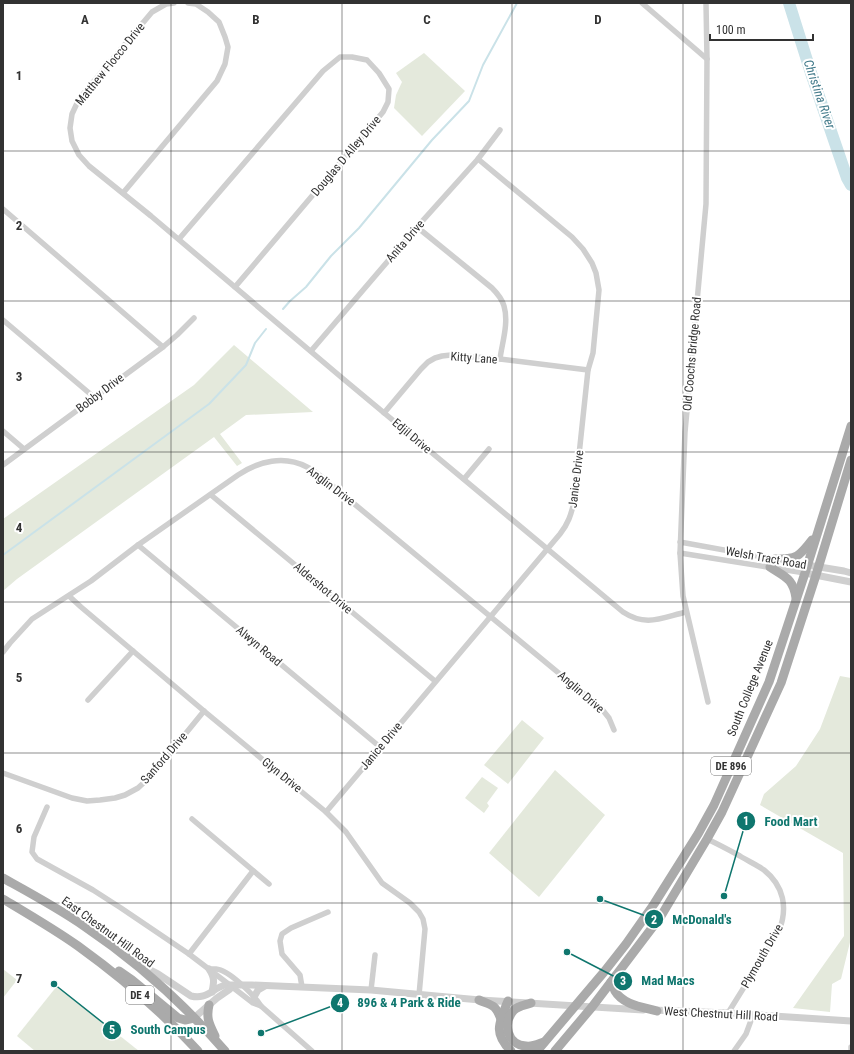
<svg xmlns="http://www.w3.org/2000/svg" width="854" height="1054" font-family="'Roboto Condensed',sans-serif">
  <rect width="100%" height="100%" fill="#fff"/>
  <g fill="#e4e9dc">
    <polygon points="424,53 465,91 422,136 394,108 396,95 402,82 396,73"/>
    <polygon points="234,345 313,412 246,415 220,434 242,463 237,466 214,437 17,579 3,591 3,519 194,385"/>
    <polygon points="840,676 851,678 851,938 841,979 832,984 830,1012 793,1008 844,936 843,853 760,805 764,794 796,766 820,729"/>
    <polygon points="522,720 544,738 508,784 484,765"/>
    <polygon points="555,770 605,815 539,897 489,853"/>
    <polygon points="482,777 498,788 487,803 489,806 484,813 465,798"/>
    <polygon points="3,969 17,980 3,998"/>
    <polygon points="57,986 139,1051 35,1051 17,1036"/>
  </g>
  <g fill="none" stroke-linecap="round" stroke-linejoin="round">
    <g stroke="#cae2e8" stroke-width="2">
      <polyline points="283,309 290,301 306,287 331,256 359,228 432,140 469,101 483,65 517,3"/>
      <polyline points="3,555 209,404 246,365 255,343 266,329"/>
    </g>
    <polyline stroke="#cae2e8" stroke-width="12" points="789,3 811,73 847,178 851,185"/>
    <g stroke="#cfcfcf" stroke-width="5.5">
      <path d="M174,3L166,4L152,12L79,99L72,114L70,128L72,141L79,155L89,166L151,216L341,377L623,612C646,627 661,618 686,612"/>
      <polyline points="642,3 707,59"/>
      <polyline points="706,3 707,59 706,204 685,432 680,553 683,596 708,702"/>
      <polyline points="123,193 217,81 225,64 228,47 225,37 219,22 208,12 196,4 188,3"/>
      <polyline points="3,209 163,347"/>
      <path d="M417,227L492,288C497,293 502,299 504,306C509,323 502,343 500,359"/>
      <polyline points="179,239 323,71 340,57 352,57 367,60 379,73 389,89 388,102 383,112 235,287"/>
      <polyline points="3,320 95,398"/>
      <polyline points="311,351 417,227 478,159 500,130"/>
      <polyline points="384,413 421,369 428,362 435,358 442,356 451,355 500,359 588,370"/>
      <polyline points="3,431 24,449"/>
      <polyline points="3,465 163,347 177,335 194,318"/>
      <polyline points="464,479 489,449"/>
      <polyline points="211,495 435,681"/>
      <polyline points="680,542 807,565"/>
      <polyline points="138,545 380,747"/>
      <polyline points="680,553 805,573"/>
      <polyline points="69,596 81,607 204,711 326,812 346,832 382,883 410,903 419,912 423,919 425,929 419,995"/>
      <path d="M3,652L10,643L32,619L91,581L138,545L238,475C259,461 284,455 307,467C313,470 318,474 323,478L601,708L609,718L614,730"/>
      <polyline points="88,700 133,651"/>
      <polyline points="3,773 72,798 87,801 100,800 115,798 125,795 138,788 151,776 204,711"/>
      <polyline points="47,807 34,837 32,852 37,859 93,890 121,908 189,954 231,986 253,1003 261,1006"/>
      <path d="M326,812L560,534C568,524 571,515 574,502L588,370L593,353L599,290L596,273L592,263L583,249L572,237L478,159"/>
      <polyline points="192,819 269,884"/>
      <path d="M707,839C718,844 729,850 740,856C748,861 757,865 764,870C784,886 788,908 779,931L728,1013"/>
      <polyline points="189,954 253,871"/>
      <path d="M209,969C211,969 213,969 216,969C229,970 254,995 261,1006L312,1051"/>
      <polyline points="302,987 300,975 282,954 280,941 282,934 291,928 328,912"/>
      <polyline points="371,990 375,955"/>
      <polyline points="734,1051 746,1034 753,1015"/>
      <polyline points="851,1051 851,1047"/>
    </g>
    <g stroke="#cfcfcf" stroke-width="7">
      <polyline points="807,565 844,571 851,573"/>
      <polyline points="805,573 851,582"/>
      <path d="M140,965L158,974L191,996C206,1000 212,989 225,985H252L371,990L480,1000L643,1010"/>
      <path d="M209,969C215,978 214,982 212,992"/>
      <polyline points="254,997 258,990 265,986"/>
      <polyline points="653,1010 728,1013 851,1021"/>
      <polyline points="194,1018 217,998 230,989 231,986"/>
    </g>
    <g stroke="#aaa" stroke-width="9">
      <path d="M775,559C797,559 799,557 812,540"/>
      <path d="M770,567C785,577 793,578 796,598"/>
      <path d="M3,878C30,893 58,908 84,926C136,961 184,1004 225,1051"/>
      <path d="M3,899C28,914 54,929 78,946C121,977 162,1012 198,1051"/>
      <polyline points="119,971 132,980 178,1018 185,1020 194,1018"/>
      <path d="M611,982C613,985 614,989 615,991C623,1005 643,1007 657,1011"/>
      <path d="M479,1000C493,1006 495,1004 501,1019"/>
      <path d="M508,1001C499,1023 493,1033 511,1051"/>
      <path d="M531,1003C526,1005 518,1006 514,1010C502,1023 507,1045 526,1046C532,1047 538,1044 544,1042"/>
      <path d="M209,1005C206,1018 209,1024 215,1036"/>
      <polyline points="537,1051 604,972 626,944 654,904 698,834 714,805 769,682 805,573 851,426"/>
      <polyline points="555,1051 592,1007 661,916 707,839 722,812 781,683 816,575 851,460"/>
    </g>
  </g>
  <path fill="none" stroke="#323232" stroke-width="1" stroke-opacity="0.55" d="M171,3V1051M342,3V1051M512,3V1051M683,3V1051M3,151H851M3,301H851M3,452H851M3,602H851M3,753H851M3,903H851"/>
  <g text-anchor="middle" stroke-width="4" stroke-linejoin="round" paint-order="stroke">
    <g fill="#fff" stroke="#707070" stroke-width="1">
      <rect x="711" y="757" width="40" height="18" rx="3"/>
      <rect x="126" y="986" width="28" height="18" rx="3"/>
    </g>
    <g font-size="11" font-weight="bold" fill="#323232">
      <text x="731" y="770">DE 896</text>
      <text x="140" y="999">DE 4</text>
    </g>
    <g font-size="12" fill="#323232" stroke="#fff">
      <text transform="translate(110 64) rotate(-51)" y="4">Matthew Flocco Drive</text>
      <text transform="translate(346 156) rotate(-50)" y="4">Douglas D Alley Drive</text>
      <text transform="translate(405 241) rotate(-49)" y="4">Anita Drive</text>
      <text transform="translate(692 354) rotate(-85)" y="4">Old Coochs Bridge Road</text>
      <text transform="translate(474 358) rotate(4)" y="4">Kitty Lane</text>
      <text transform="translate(100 393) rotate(-37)" y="4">Bobby Drive</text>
      <text transform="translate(412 436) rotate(40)" y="4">Edjil Drive</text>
      <text transform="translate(576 479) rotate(-83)" y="4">Janice Drive</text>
      <text transform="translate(331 486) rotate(37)" y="4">Anglin Drive</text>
      <text transform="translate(766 558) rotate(10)" y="4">Welsh Tract Road</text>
      <text transform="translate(323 588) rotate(40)" y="4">Aldershot Drive</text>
      <text transform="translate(259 646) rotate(40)" y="4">Alwyn Road</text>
      <text transform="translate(750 688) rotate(-68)" y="4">South College Avenue</text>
      <text transform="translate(581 692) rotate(41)" y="4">Anglin Drive</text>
      <text transform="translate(381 746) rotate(-50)" y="4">Janice Drive</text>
      <text transform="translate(164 758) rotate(-49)" y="4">Sanford Drive</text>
      <text transform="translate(282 775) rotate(39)" y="4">Glyn Drive</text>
      <text transform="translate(108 932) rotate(36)" y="4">East Chestnut Hill Road</text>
      <text transform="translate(762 956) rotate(-60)" y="4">Plymouth Drive</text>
      <text transform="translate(721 1014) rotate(3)" y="4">West Chestnut Hill Road</text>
    </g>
    <g font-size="13" font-style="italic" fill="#417a8a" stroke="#fff">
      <text transform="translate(820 94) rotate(71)" y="5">Christina River</text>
    </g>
  </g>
  <g font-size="13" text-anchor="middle" font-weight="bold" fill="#323232" stroke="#fff" stroke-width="4" stroke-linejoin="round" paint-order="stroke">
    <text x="85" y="24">A</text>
    <text x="256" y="24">B</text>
    <text x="427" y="24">C</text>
    <text x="598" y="24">D</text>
    <text x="19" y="80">1</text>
    <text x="19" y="230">2</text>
    <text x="19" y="381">3</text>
    <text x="19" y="532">4</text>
    <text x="19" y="682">5</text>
    <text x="19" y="833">6</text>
    <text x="19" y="983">7</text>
  </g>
  <path fill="none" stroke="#0f766e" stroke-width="1.5" d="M724 896L746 821M600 899L654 919M567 952L623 981M261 1033L340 1003M54 984L112 1030"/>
  <g fill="#0f766e" stroke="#fff" stroke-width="1.5">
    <circle cx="724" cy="896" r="4"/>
    <circle cx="600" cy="899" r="4"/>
    <circle cx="567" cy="952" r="4"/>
    <circle cx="261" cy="1033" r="4"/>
    <circle cx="54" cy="984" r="4"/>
    <circle cx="746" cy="821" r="10"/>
    <circle cx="654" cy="919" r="10"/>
    <circle cx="623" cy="981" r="10"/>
    <circle cx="340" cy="1003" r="10"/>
    <circle cx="112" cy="1030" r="10"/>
  </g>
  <g font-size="12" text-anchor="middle" font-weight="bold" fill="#fff">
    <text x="746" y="825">1</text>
    <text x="654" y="924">2</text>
    <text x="623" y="985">3</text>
    <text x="340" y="1007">4</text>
    <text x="112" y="1034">5</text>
  </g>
  <g font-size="13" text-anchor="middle" font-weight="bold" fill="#0f766e" stroke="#fff" stroke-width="4" stroke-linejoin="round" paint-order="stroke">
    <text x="791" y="826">Food Mart</text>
    <text x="702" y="924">McDonald's</text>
    <text x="668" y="985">Mad Macs</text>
    <text x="409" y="1007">896 &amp; 4 Park &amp; Ride</text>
    <text x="168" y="1034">South Campus</text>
  </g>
  <rect width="854" height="1054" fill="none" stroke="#323232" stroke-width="8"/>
  <path d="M710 34v6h103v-6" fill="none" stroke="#323232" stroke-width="2"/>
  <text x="716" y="34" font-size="12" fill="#323232" stroke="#ffffff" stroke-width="3" paint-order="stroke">100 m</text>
</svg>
